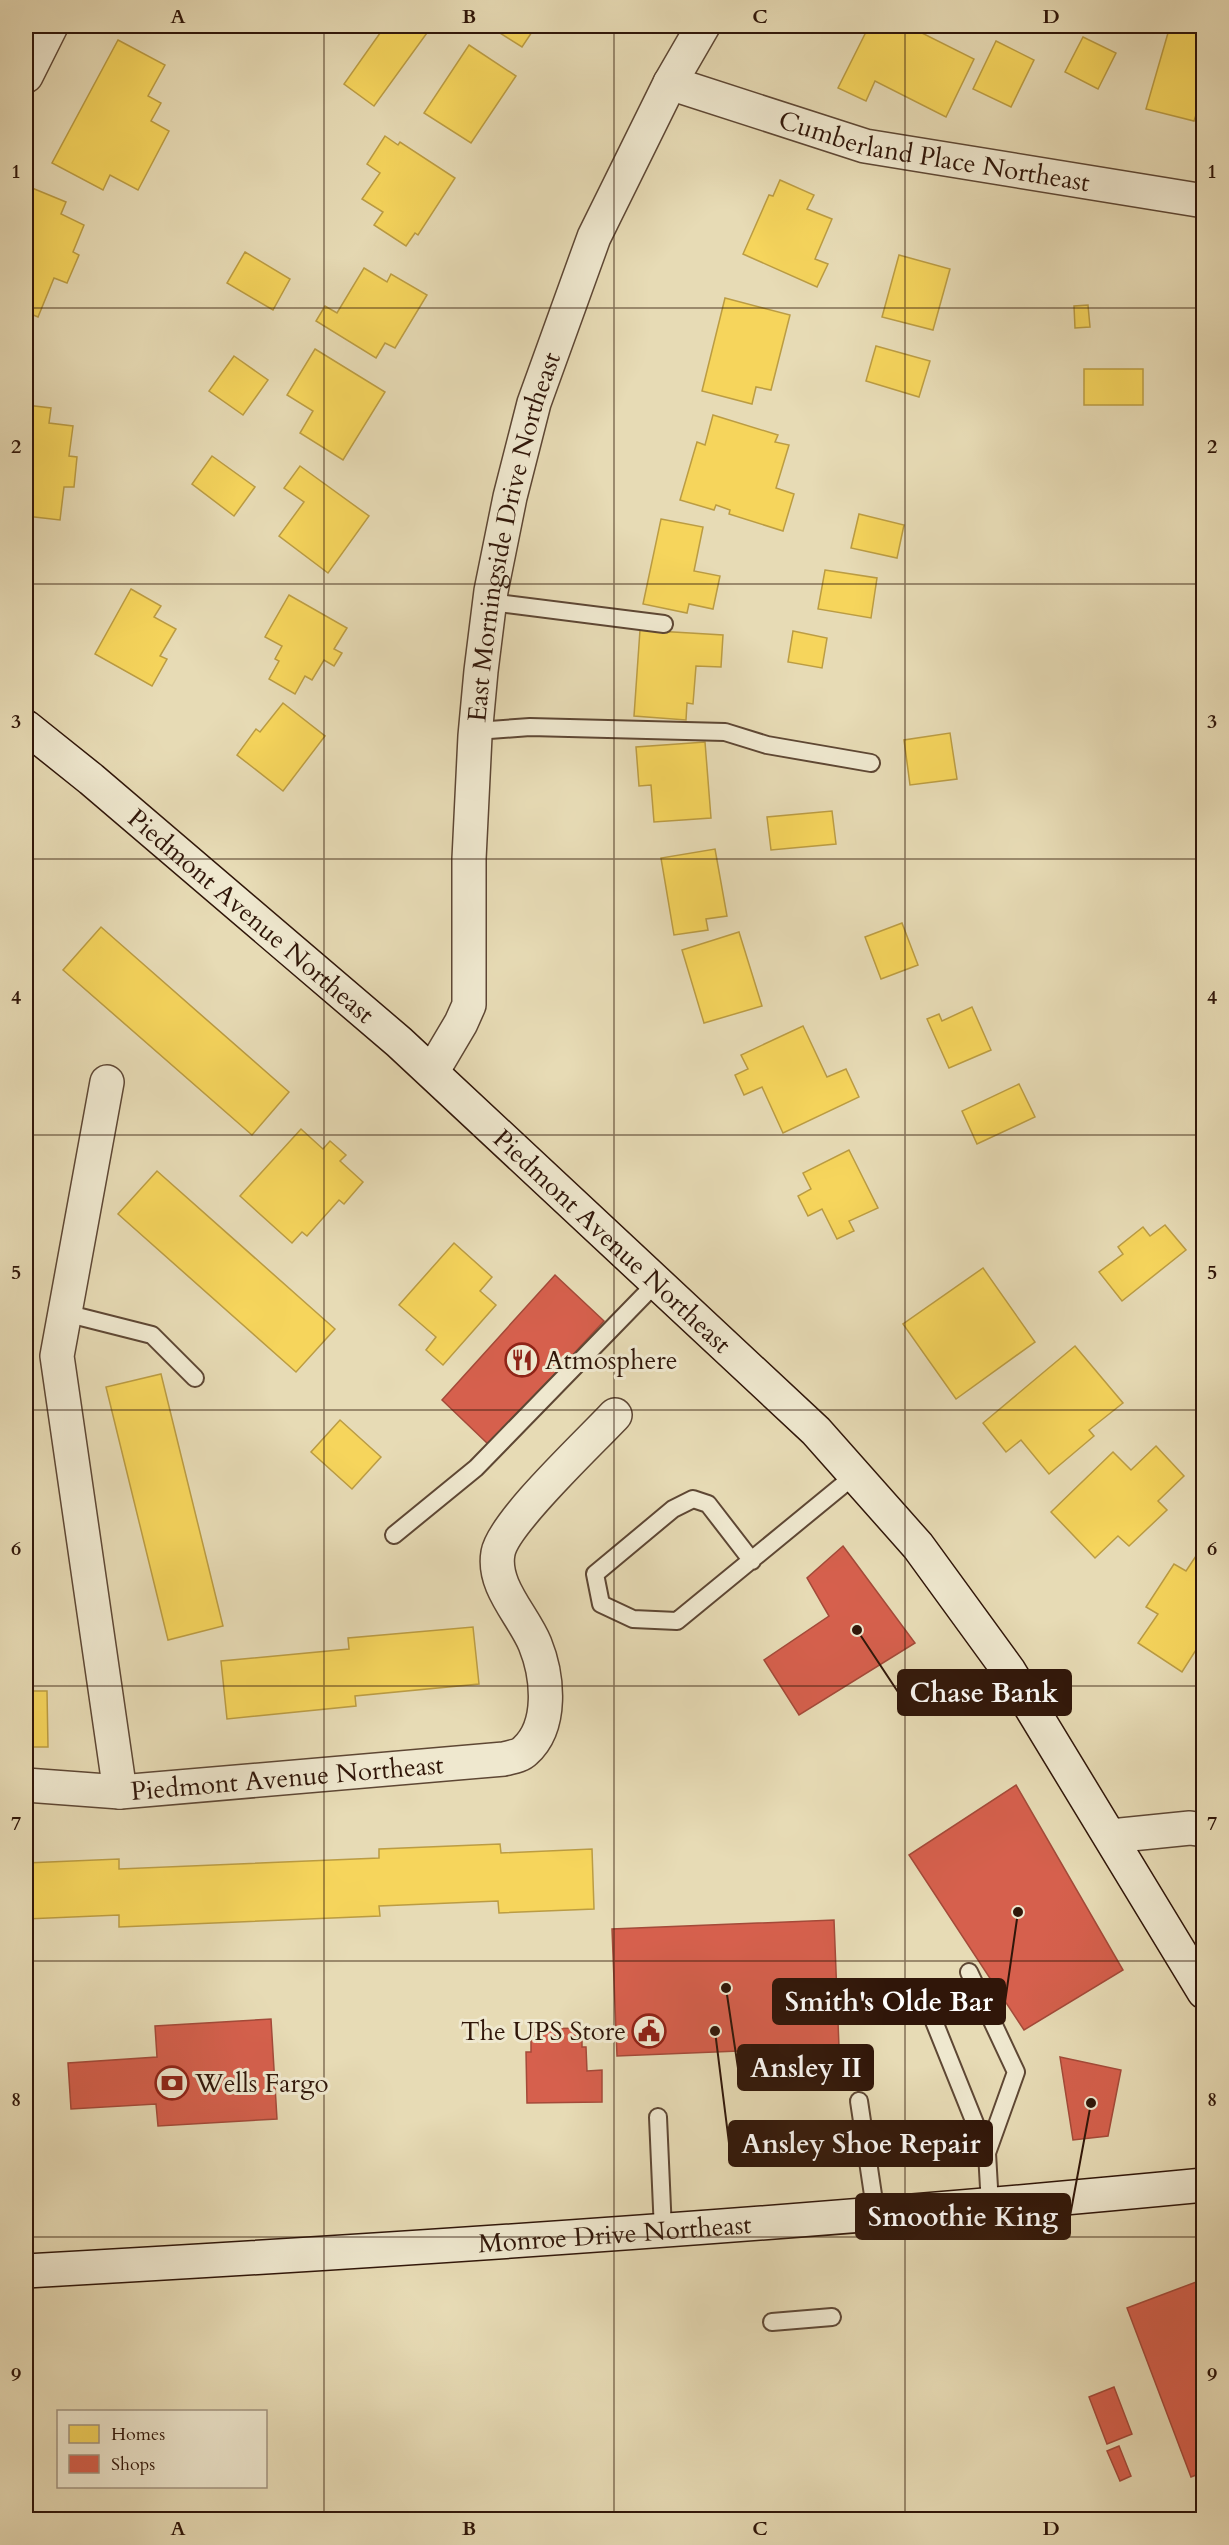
<svg xmlns="http://www.w3.org/2000/svg" width="1229" height="2545" font-family="Cardo,serif">
  <rect width="100%" height="100%" fill="#e7dbb5"/>
  <filter id="stains"><feTurbulence type="fractalNoise" baseFrequency=".00333" numOctaves="4"/><feColorMatrix values="0 0 0 0 .2 0 0 0 0 .09 0 0 0 0 .02 0 0 0 .5 -.17"/></filter>
  <radialGradient id="worn" r=".72"><stop offset=".6" stop-color="#630" stop-opacity="0"/><stop offset="1" stop-color="#630" stop-opacity=".3"/></radialGradient>
  <g fill="#f6d55c" stroke="#bb9c43" stroke-width="1.5">
    <polygon points="385,26 432,26 374,106 344,84"/>
    <polygon points="494,26 536,26 522,47 492,28"/>
    <polygon points="869,26 908,26 974,59 946,117 875,81 866,101 838,88"/>
    <polygon points="1170,26 1204,26 1204,91 1194,121 1146,109"/>
    <polygon points="1083,37 1116,53 1098,89 1065,72"/>
    <polygon points="118,40 165,65 148,96 161,103 151,121 169,131 138,190 110,175 103,190 52,163"/>
    <polygon points="996,41 1034,60 1011,107 973,89"/>
    <polygon points="469,45 516,76 471,143 424,113"/>
    <polygon points="385,136 398,145 400,142 455,178 418,235 415,233 406,246 374,225 383,212 362,199 380,173 367,164"/>
    <polygon points="780,180 814,195 807,209 832,219 815,259 828,264 817,287 743,254 769,195 773,196"/>
    <polygon points="32,188 66,202 61,214 84,225 73,252 79,255 67,283 54,278 38,317 26,312 26,204"/>
    <polygon points="245,252 290,279 273,310 227,283"/>
    <polygon points="899,255 950,269 933,330 882,317"/>
    <polygon points="364,268 387,282 391,274 427,295 395,348 385,343 376,358 316,321 325,306 337,313"/>
    <polygon points="725,298 790,315 771,390 756,387 752,404 702,391"/>
    <polygon points="1088,305 1090,327 1075,328 1074,306"/>
    <polygon points="876,346 930,361 919,397 866,381"/>
    <polygon points="315,349 385,392 343,460 300,433 313,411 287,395"/>
    <polygon points="234,356 268,380 243,415 209,391"/>
    <rect x="1084" y="369" width="59" height="36"/>
    <polygon points="26,405 51,408 49,423 73,426 69,456 77,457 74,487 64,487 60,520 26,516"/>
    <polygon points="713,415 778,435 775,442 789,445 776,488 794,494 783,531 729,514 730,510 716,505 714,510 680,500 697,442 705,445"/>
    <polygon points="212,456 255,487 234,516 192,484"/>
    <polygon points="300,466 369,516 328,573 279,536 304,502 284,488"/>
    <polygon points="859,514 904,525 897,558 851,548"/>
    <polygon points="661,519 703,527 694,571 720,576 713,609 689,604 687,613 643,604"/>
    <polygon points="825,570 877,578 871,618 818,609"/>
    <polygon points="131,589 161,606 154,617 176,629 160,656 167,659 152,686 95,654"/>
    <polygon points="289,595 347,628 334,649 342,653 334,666 324,660 312,680 305,676 295,694 269,679 279,661 275,659 282,646 265,637"/>
    <polygon points="640,630 723,635 721,667 696,666 693,704 687,703 686,720 634,716"/>
    <polygon points="793,631 827,638 822,668 788,662"/>
    <polygon points="283,703 325,736 283,791 237,755 256,729 260,732"/>
    <polygon points="1204,713 1204,739 1199,714"/>
    <polygon points="950,733 957,779 910,785 904,740"/>
    <polygon points="705,742 711,818 654,822 651,785 639,786 636,747"/>
    <polygon points="832,811 836,844 771,850 767,817"/>
    <polygon points="715,849 727,916 706,919 708,930 674,935 661,858"/>
    <polygon points="902,923 918,965 881,979 865,937"/>
    <polygon points="101,927 289,1092 252,1135 63,970"/>
    <polygon points="739,932 762,1006 704,1023 682,950"/>
    <polygon points="972,1007 991,1050 949,1068 927,1019 939,1014 942,1021"/>
    <polygon points="803,1026 827,1077 846,1069 859,1097 783,1133 762,1087 744,1095 735,1075 748,1069 741,1055"/>
    <polygon points="1019,1084 1035,1117 977,1144 962,1111"/>
    <polygon points="301,1129 323,1149 330,1141 346,1155 340,1161 363,1182 344,1204 339,1200 307,1236 302,1232 292,1243 240,1196"/>
    <polygon points="849,1150 878,1208 849,1221 854,1231 837,1239 822,1209 808,1216 798,1196 811,1189 803,1173"/>
    <polygon points="157,1171 335,1329 296,1372 118,1214"/>
    <polygon points="1165,1225 1186,1250 1122,1301 1099,1272 1123,1254 1118,1247 1143,1227 1150,1236"/>
    <polygon points="454,1243 492,1277 480,1291 496,1305 443,1365 426,1350 436,1337 399,1305"/>
    <polygon points="983,1268 1035,1342 956,1399 903,1324"/>
    <polygon points="1075,1346 1123,1403 1089,1430 1094,1436 1049,1474 1021,1440 1006,1452 983,1423"/>
    <polygon points="161,1374 223,1626 168,1640 106,1387"/>
    <polygon points="340,1420 381,1457 352,1489 311,1452"/>
    <polygon points="1156,1446 1184,1476 1158,1501 1167,1510 1129,1546 1118,1536 1095,1558 1051,1512 1113,1452 1131,1470"/>
    <polygon points="1204,1544 1204,1644 1201,1642 1182,1672 1138,1643 1158,1614 1146,1607 1174,1564 1186,1571"/>
    <polygon points="473,1627 479,1684 355,1696 356,1706 227,1719 221,1661 349,1649 348,1638"/>
    <polygon points="26,1691 47,1691 48,1747 26,1747"/>
    <polygon points="500,1844 501,1853 592,1849 594,1909 499,1913 498,1901 379,1906 380,1916 119,1927 119,1915 26,1919 26,1863 119,1859 119,1869 379,1858 379,1849"/>
  </g>
  <g fill="#d6604d" stroke="#a44a39" stroke-width="1.5">
    <polygon points="555,1275 604,1321 489,1445 442,1400"/>
    <polygon points="843,1546 915,1643 799,1715 764,1660 829,1616 807,1578"/>
    <polygon points="1016,1785 1123,1970 1024,2030 909,1855"/>
    <polygon points="834,1920 839,2047 617,2056 612,1929"/>
    <polygon points="271,2019 277,2119 158,2126 156,2104 71,2109 68,2063 157,2057 155,2026"/>
    <polygon points="582,2028 582,2047 586,2047 587,2071 602,2070 602,2102 527,2103 526,2052 531,2052 531,2029"/>
    <polygon points="1060,2057 1121,2070 1108,2136 1073,2140"/>
    <polygon points="1204,2279 1204,2472 1191,2477 1127,2308"/>
    <polygon points="1114,2387 1132,2434 1107,2444 1089,2397"/>
    <polygon points="1119,2446 1131,2476 1120,2481 1107,2451"/>
  </g>
  <g fill="none" stroke-linecap="round" stroke-linejoin="round">
    <defs>
      <g id="service">
        <polyline points="490,602 664,624"/>
        <polyline points="476,731 530,727 725,732 767,745 871,763"/>
        <polyline points="65,1313 152,1335 195,1378"/>
        <polyline points="394,1535 476,1468 657,1282"/>
        <polyline points="752,1561 708,1504 693,1499 673,1509 595,1574 601,1604 633,1619 677,1621 855,1475"/>
        <polyline points="969,1972 1016,2072 987,2153 990,2205"/>
        <polyline points="925,1999 987,2153"/>
        <polyline points="859,2101 876,2215"/>
        <polyline points="658,2117 663,2231"/>
        <polyline points="772,2322 832,2317"/>
      </g>
      <g id="minor">
        <polyline points="26,76 51,26"/>
        <path id="s1" d="M670,83L865,146L1204,201"/>
        <path id="s2" d="M432,1072L461,1023L469,1005V859L475,736L481,671L491,591L510,497L534,403L594,237L670,83L703,26"/>
        <polyline points="107,1082 57,1356 120,1792"/>
        <path id="s3" d="M26,1785L120,1792L504,1759C511,1757 520,1756 525,1751C553,1726 548,1676 535,1644C523,1615 492,1586 498,1553C503,1523 590,1442 615,1415"/>
        <polyline points="1111,1836 1190,1828 1204,1830"/>
      </g>
      <g id="secondary">
        <path id="s4" d="M26,727L91,779L399,1042L816,1431L918,1546L1009,1671L1204,1992"/>
        <path id="s5" d="M26,2271C419,2249 811,2223 1204,2185"/>
      </g>
    </defs>
    <use href="#service" stroke="#5e4734" stroke-width="20"/>
    <use href="#minor" stroke="#5e4734" stroke-width="36"/>
    <use href="#secondary" stroke="#301609" stroke-width="36"/>
    <use href="#service" stroke="#efe8cf" stroke-width="16"/>
    <use href="#minor" stroke="#efe8cf" stroke-width="33"/>
    <use href="#secondary" stroke="#efe8cf" stroke-width="33"/>
  </g>
  <path fill="none" stroke="#301609" stroke-width="1.5" stroke-opacity="0.55" d="M324,26V2520M614,26V2520M905,26V2520M26,308H1204M26,584H1204M26,859H1204M26,1135H1204M26,1410H1204M26,1686H1204M26,1961H1204M26,2237H1204"/>
  <defs>
    <symbol id="restaurant-ring" viewBox="-11 -11 22 22"><circle r="9.5" fill="#efe8cf" stroke="#8f2418" stroke-width="1.5"/><path d="M-5-6h1v4h1v-4h1v4h1v-4h1v5L-1.5 .5V6h-2V.5L-5-1ZM5-6V6H3V1.5H1.5Q1.5-4 5-6Z" fill="#8f2418"/></symbol>
    <symbol id="civic-ring" viewBox="-11 -11 22 22"><circle r="9.5" fill="#efe8cf" stroke="#8f2418" stroke-width="1.5"/><path d="M-.6-6.5H3V-4.5H.6V-3L4-1V1h2V6H-6V1h2V-1L-.6-3ZM-1.2 2.5V6h2.4V2.5Z" fill="#8f2418"/></symbol>
    <symbol id="bank-ring" viewBox="-11 -11 22 22"><circle r="9.5" fill="#efe8cf" stroke="#8f2418" stroke-width="1.5"/><path d="M-6-4H6V4H-6ZM0-2.3a2.3 2.3 0 1 0 0 4.6a2.3 2.3 0 1 0 0-4.6Z" fill="#8f2418"/></symbol>
  </defs>
  <g fill-rule="evenodd">
    <use href="#restaurant-ring" x="503" y="1341" width="38" height="38"/>
    <use href="#civic-ring" x="630" y="2012" width="38" height="38"/>
    <use href="#bank-ring" x="153" y="2064" width="38" height="38"/>
  </g>
  <g text-anchor="middle" stroke-width="6" stroke-linejoin="round" paint-order="stroke">
    <g font-size="26" fill="#301609" stroke="#efe8cf">
      <text dy="9" stroke="none"><textPath href="#s1" startOffset="274">Cumberland Place Northeast</textPath></text>
      <text dy="9" stroke="none"><textPath href="#s2" startOffset="549">East Morningside Drive Northeast</textPath></text>
      <text dy="9" stroke="none"><textPath href="#s4" startOffset="294">Piedmont Avenue Northeast</textPath></text>
      <text dy="9" stroke="none"><textPath href="#s4" startOffset="780">Piedmont Avenue Northeast</textPath></text>
      <text dy="9" stroke="none"><textPath href="#s3" startOffset="262">Piedmont Avenue Northeast</textPath></text>
      <text dy="9" stroke="none"><textPath href="#s5" startOffset="590">Monroe Drive Northeast</textPath></text>
    </g>
    <g font-size="26" fill="#301609" stroke="#efe8cf" text-anchor="start">
      <text x="545" y="1369">Atmosphere</text>
      <text x="626" y="2040" text-anchor="end">The UPS Store</text>
      <text x="195" y="2092">Wells Fargo</text>
    </g>
  </g>
  <path fill="none" stroke="#301609" stroke-width="2" d="M857 1630L898 1692M1018 1912L1005 2002M726 1988L738 2068M715 2031L729 2143M1091 2103L1070 2216"/>
  <g fill="#301609" stroke="#efe8cf" stroke-width="2">
    <circle cx="857" cy="1630" r="6"/>
    <circle cx="1018" cy="1912" r="6"/>
    <circle cx="726" cy="1988" r="6"/>
    <circle cx="715" cy="2031" r="6"/>
    <circle cx="1091" cy="2103" r="6"/>
  </g>
  <g fill="#301609" stroke="#301609" stroke-width="2">
    <rect x="898" y="1670" width="173" height="45" rx="6"/>
    <rect x="773" y="1979" width="232" height="45" rx="6"/>
    <rect x="738" y="2045" width="135" height="45" rx="6"/>
    <rect x="729" y="2121" width="263" height="45" rx="6"/>
    <rect x="856" y="2194" width="214" height="45" rx="6"/>
  </g>
  <g font-size="27" text-anchor="middle" font-weight="bold" fill="#fff">
    <text x="984" y="1702">Chase Bank</text>
    <text x="889" y="2011">Smith's Olde Bar</text>
    <text x="806" y="2077">Ansley II</text>
    <text x="861" y="2153">Ansley Shoe Repair</text>
    <text x="963" y="2226">Smoothie King</text>
  </g>
  <rect width="1229" height="2545" fill="none" stroke="#e7dbb5" stroke-width="66"/>
  <rect x="57" y="2410" width="210" height="78" fill="#efe8cf" stroke="#a39480" stroke-width="1.5"/>
  <rect x="69" y="2425" width="30" height="18" fill="#f6d55c" stroke="#a39480" stroke-width="1.5"/>
  <text x="111" y="2440" font-size="18" fill="#301609">Homes</text>
  <rect x="69" y="2455" width="30" height="18" fill="#d6604d" stroke="#a39480" stroke-width="1.5"/>
  <text x="111" y="2470" font-size="18" fill="#301609">Shops</text>
  <rect x="33" y="33" width="1163" height="2479" fill="none" stroke="#301609" stroke-width="2"/>
  <g font-size="20" text-anchor="middle" font-weight="bold" fill="#301609">
    <text x="178" y="23">A</text>
    <text x="469" y="23">B</text>
    <text x="760" y="23">C</text>
    <text x="1051" y="23">D</text>
    <text x="16" y="178">1</text>
    <text x="1212" y="178">1</text>
    <text x="16" y="453">2</text>
    <text x="1212" y="453">2</text>
    <text x="16" y="728">3</text>
    <text x="1212" y="728">3</text>
    <text x="16" y="1004">4</text>
    <text x="1212" y="1004">4</text>
    <text x="16" y="1279">5</text>
    <text x="1212" y="1279">5</text>
    <text x="16" y="1555">6</text>
    <text x="1212" y="1555">6</text>
    <text x="16" y="1830">7</text>
    <text x="1212" y="1830">7</text>
    <text x="16" y="2106">8</text>
    <text x="1212" y="2106">8</text>
    <text x="16" y="2381">9</text>
    <text x="1212" y="2381">9</text>
    <text x="178" y="2535">A</text>
    <text x="469" y="2535">B</text>
    <text x="760" y="2535">C</text>
    <text x="1051" y="2535">D</text>
  </g>
  <rect width="100%" height="100%" filter="url(#stains)"/>
  <rect width="100%" height="100%" fill="url(#worn)"/>
</svg>
